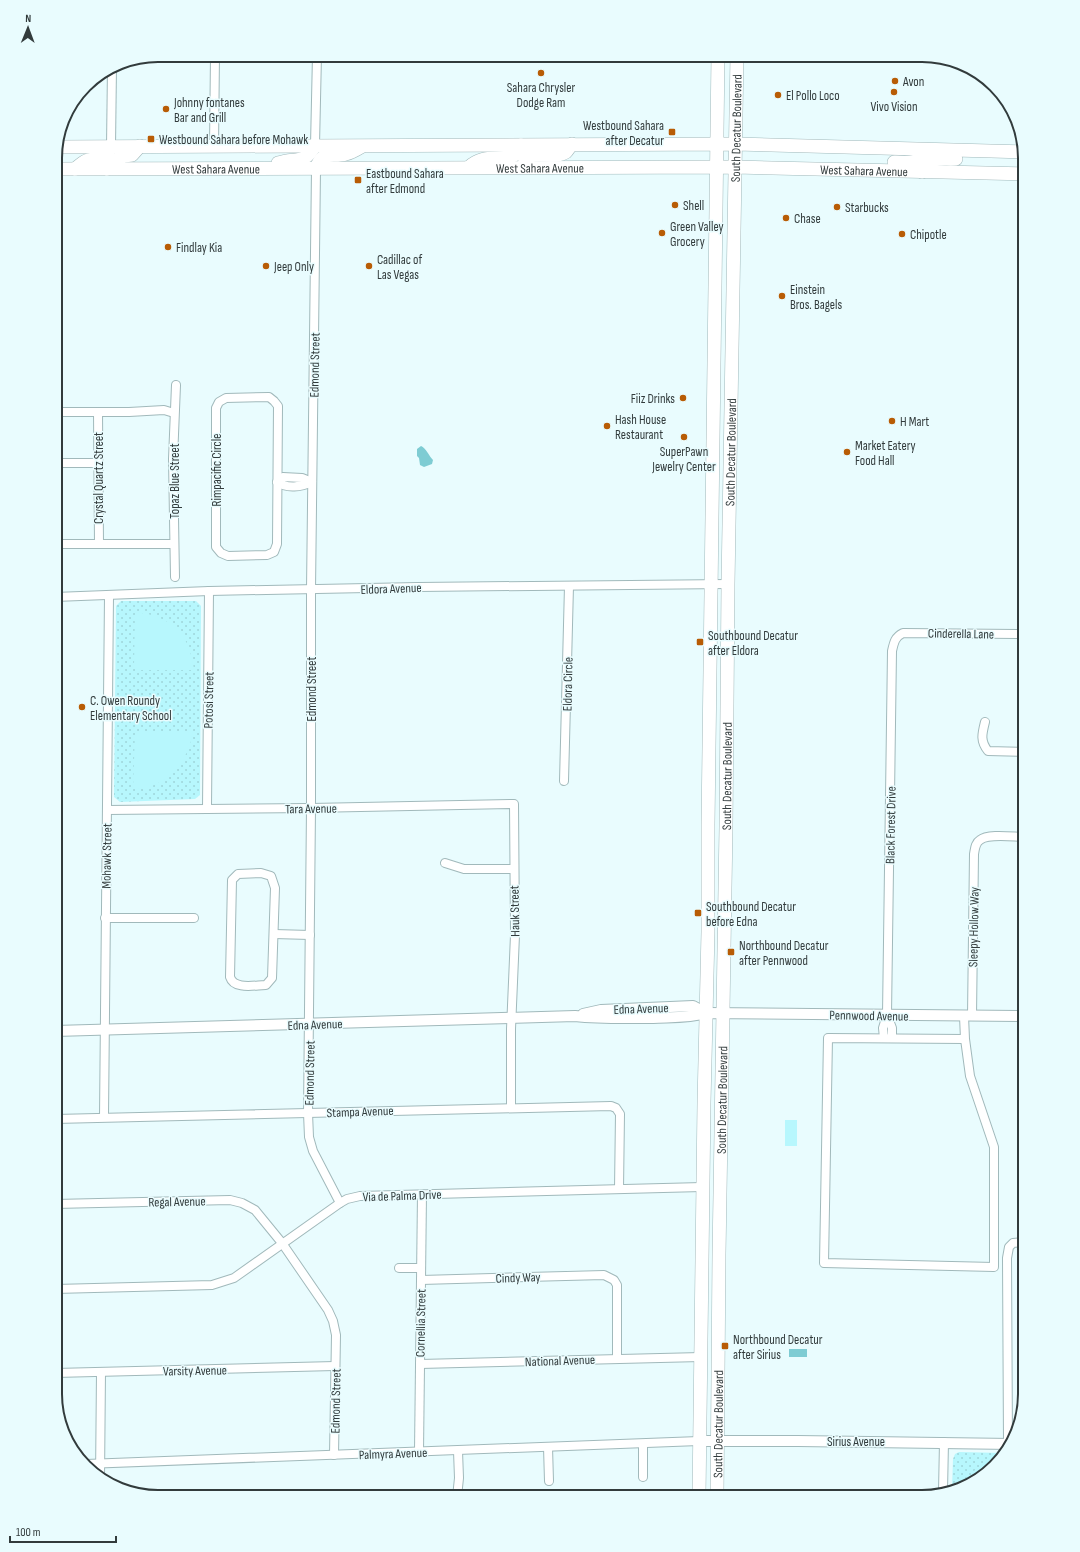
<svg xmlns="http://www.w3.org/2000/svg" width="1080" height="1552" font-family="'Sofia Sans Condensed',sans-serif">
  <defs>
    <pattern id="park-dots" width="8" height="8" patternUnits="userSpaceOnUse"><rect width="8" height="8" fill="#b7f7fd"/><path d="M2 2h.1M6 6h.1" fill="none" stroke="#9ed5da" stroke-width="1.8" stroke-linecap="round"/></pattern>
  </defs>
  <rect width="100%" height="100%" fill="#e9fcfe"/>
  <g fill="url(#park-dots)">
    <polygon points="121,601 196,601 201,606 200,795 195,799 120,802 114,797 116,606"/>
    <polygon points="959,1452 1004,1453 973,1483 952,1489 953,1459 955,1454"/>
  </g>
  <g fill="#b7f7fd">
    <path d="M135,612C172,617 189,632 194,670H137L134,667Z"/>
    <path d="M135,732H193C191,738 191,745 188,750C177,773 159,789 133,789Z"/>
    <rect x="785" y="1120" width="12" height="26"/>
    <polygon points="975,1470 986,1471 973,1483 970,1484 971,1475"/>
  </g>
  <g fill="#7eccd3">
    <path d="M421,446C426,448 429,456 433,460L432,464L424,467L420,465L419,458L417,456V449Z"/>
    <rect x="789" y="1349" width="18" height="8"/>
  </g>
  <g fill="none" stroke-linecap="round" stroke-linejoin="round">
    <defs>
      <g id="minor">
        <polyline points="315,145 317,55"/>
        <polyline points="111,146 112,67"/>
        <polyline points="214,146 215,55"/>
        <polyline points="316,169 311,590 311,808 308,1113 309,1137 313,1151 340,1203"/>
        <polygon points="269,397 274,401 278,406 277,544 274,552 267,555 228,556 221,553 216,547 216,408 219,402 226,398"/>
        <polyline points="55,412 129,412 164,410 174,413"/>
        <polyline points="98,412 99,544"/>
        <polyline points="55,463 98,463"/>
        <path d="M283,477L302,478L312,482C301,487 287,489 277,482Z"/>
        <polyline points="55,544 174,544"/>
        <polyline points="175,577 173,459 176,385"/>
        <polyline points="55,597 209,591 418,587 728,584"/>
        <path d="M985,722C982,734 980,741 988,751L1025,752"/>
        <polyline points="564,781 569,586"/>
        <polyline points="207,808 209,591"/>
        <polyline points="107,810 311,808 514,804 515,935 511,1029 511,1107"/>
        <polyline points="445,863 464,869 514,869"/>
        <path d="M261,873L271,876L275,888L272,978L266,985C255,985 234,990 230,977L232,880L238,874Z"/>
        <polyline points="105,918 194,918"/>
        <polyline points="274,934 310,935"/>
        <polyline points="887,1015 892,1028 892,1038"/>
        <polyline points="964,1016 965,1039 828,1038 824,1263 994,1267 994,1147 970,1076 965,1039"/>
        <path d="M972,1016L974,854C975,849 975,843 980,840C988,833 1014,837 1025,837"/>
        <path d="M884,1038L883,1028L887,1015L892,651C894,642 895,637 903,633L1025,634"/>
        <polyline points="104,1117 109,596"/>
        <polyline points="55,1119 611,1106 616,1108 620,1114 619,1189"/>
        <polyline points="55,1204 230,1200 242,1203 255,1210 282,1243 328,1310 333,1321 336,1335 334,1455"/>
        <polyline points="399,1268 421,1268"/>
        <polyline points="421,1280 604,1275 614,1280 617,1285 617,1359"/>
        <polyline points="55,1289 212,1285 234,1278 340,1203 347,1199 360,1196 702,1187"/>
        <polyline points="420,1364 701,1357"/>
        <polyline points="55,1373 335,1366"/>
        <polyline points="1008,1443 1007,1258 1009,1247 1013,1243 1025,1242"/>
        <polyline points="643,1444 643,1477"/>
        <polyline points="548,1447 549,1481"/>
        <polyline points="419,1452 422,1194"/>
        <polyline points="86,1464 699,1441"/>
        <polyline points="100,1479 101,1372"/>
        <polyline points="943,1491 944,1442"/>
        <polyline points="457,1497 459,1478 458,1451"/>
      </g>
      <g id="tertiary">
        <polyline points="583,1014 601,1010 693,1006 706,1013"/>
        <path d="M55,1031L575,1016C601,1019 627,1018 653,1018C671,1017 689,1018 706,1013L1025,1016"/>
        <polyline points="699,1441 798,1441 1012,1444"/>
      </g>
      <g id="primary">
        <polyline points="56,147 736,144 1023,152"/>
        <path d="M894,162C910,163 918,164 929,150"/>
        <path d="M278,163C296,157 305,165 315,145"/>
        <path d="M469,167C485,152 502,163 519,153L521,145"/>
        <path d="M524,167L525,160C534,149 554,160 566,152C568,150 570,146 572,144"/>
        <path id="s1" d="M55,169L736,167L1025,174"/>
        <path d="M75,169C79,166 83,161 88,160C98,157 107,158 111,146"/>
        <polyline points="107,169 109,163 124,156 132,155 140,146"/>
        <path d="M316,169C322,149 332,158 346,154C351,153 356,150 361,147"/>
        <path d="M922,172C932,155 940,160 956,159"/>
        <polyline points="699,1497 704,1103 708,932 708,825 718,55"/>
        <path id="s2" d="M717,1497L719,1255L726,827L728,584L737,55"/>
      </g>
    </defs>
    <use href="#minor" stroke="#a1b9bb" stroke-width="10"/>
    <use href="#tertiary" stroke="#a1b9bb" stroke-width="12"/>
    <use href="#primary" stroke="#a1b9bb" stroke-width="14"/>
    <use href="#minor" stroke="#fff" stroke-width="8"/>
    <use href="#tertiary" stroke="#fff" stroke-width="10"/>
    <use href="#primary" stroke="#fff" stroke-width="13"/>
  </g>
  <g fill="#b85c05" stroke="#e9fcfe" stroke-width="1.5">
    <circle cx="541" cy="73" r="4"/>
    <circle cx="895" cy="81" r="4"/>
    <circle cx="894" cy="92" r="4"/>
    <circle cx="778" cy="95" r="4"/>
    <circle cx="166" cy="109" r="4"/>
    <rect x="668" y="128" width="8" height="8" rx="2"/>
    <rect x="147" y="135" width="8" height="8" rx="2"/>
    <rect x="354" y="176" width="8" height="8" rx="2"/>
    <circle cx="675" cy="205" r="4"/>
    <circle cx="837" cy="207" r="4"/>
    <circle cx="786" cy="218" r="4"/>
    <circle cx="662" cy="233" r="4"/>
    <circle cx="902" cy="234" r="4"/>
    <circle cx="168" cy="247" r="4"/>
    <circle cx="266" cy="266" r="4"/>
    <circle cx="369" cy="266" r="4"/>
    <circle cx="782" cy="296" r="4"/>
    <circle cx="683" cy="398" r="4"/>
    <circle cx="892" cy="421" r="4"/>
    <circle cx="607" cy="426" r="4"/>
    <circle cx="684" cy="437" r="4"/>
    <circle cx="847" cy="452" r="4"/>
    <rect x="696" y="638" width="8" height="8" rx="2"/>
    <circle cx="82" cy="707" r="4"/>
    <rect x="694" y="909" width="8" height="8" rx="2"/>
    <rect x="727" y="948" width="8" height="8" rx="2"/>
    <rect x="721" y="1342" width="8" height="8" rx="2"/>
  </g>
  <g text-anchor="middle" stroke-width="3" stroke-linejoin="round" paint-order="stroke">
    <g font-size="13" fill="#323b3c" stroke="#e9fcfe" text-anchor="start">
      <text x="903" y="86">Avon</text>
      <text x="541" y="92" text-anchor="middle">Sahara Chrysler<tspan x="541" dy="15">Dodge Ram</tspan></text>
      <text x="786" y="100">El Pollo Loco</text>
      <text x="174" y="107">Johnny fontanes<tspan x="174" dy="15">Bar and Grill</tspan></text>
      <text x="894" y="111" text-anchor="middle">Vivo Vision</text>
      <text x="664" y="130" text-anchor="end">Westbound Sahara<tspan x="664" dy="15">after Decatur</tspan></text>
      <text x="159" y="144">Westbound Sahara before Mohawk</text>
      <text x="366" y="178">Eastbound Sahara<tspan x="366" dy="15">after Edmond</tspan></text>
      <text x="683" y="210">Shell</text>
      <text x="845" y="212">Starbucks</text>
      <text x="794" y="223">Chase</text>
      <text x="670" y="231">Green Valley<tspan x="670" dy="15">Grocery</tspan></text>
      <text x="910" y="239">Chipotle</text>
      <text x="176" y="252">Findlay Kia</text>
      <text x="377" y="264">Cadillac of<tspan x="377" dy="15">Las Vegas</tspan></text>
      <text x="274" y="271">Jeep Only</text>
      <text x="790" y="294">Einstein<tspan x="790" dy="15">Bros. Bagels</tspan></text>
      <text x="675" y="403" text-anchor="end">Fiiz Drinks</text>
      <text x="615" y="424">Hash House<tspan x="615" dy="15">Restaurant</tspan></text>
      <text x="900" y="426">H Mart</text>
      <text x="855" y="450">Market Eatery<tspan x="855" dy="15">Food Hall</tspan></text>
      <text x="684" y="456" text-anchor="middle">SuperPawn<tspan x="684" dy="15">Jewelry Center</tspan></text>
      <text x="708" y="640">Southbound Decatur<tspan x="708" dy="15">after Eldora</tspan></text>
      <text x="90" y="705">C. Owen Roundy<tspan x="90" dy="15">Elementary School</tspan></text>
      <text x="706" y="911">Southbound Decatur<tspan x="706" dy="15">before Edna</tspan></text>
      <text x="739" y="950">Northbound Decatur<tspan x="739" dy="15">after Pennwood</tspan></text>
      <text x="733" y="1344">Northbound Decatur<tspan x="733" dy="15">after Sirius</tspan></text>
    </g>
    <g font-size="13" fill="#323b3c" stroke="#e9fcfe">
      <text dy="5" stroke="none"><textPath href="#s2" startOffset="1369">South Decatur Boulevard</textPath></text>
      <text dy="5" stroke="none"><textPath href="#s1" startOffset="485">West Sahara Avenue</textPath></text>
      <text dy="5" stroke="none"><textPath href="#s1" startOffset="161">West Sahara Avenue</textPath></text>
      <text dy="5" stroke="none"><textPath href="#s1" startOffset="809">West Sahara Avenue</textPath></text>
      <text transform="translate(314 365) rotate(-89)" y="5">Edmond Street</text>
      <text dy="5" stroke="none"><textPath href="#s2" startOffset="1045">South Decatur Boulevard</textPath></text>
      <text transform="translate(216 470) rotate(-90)" y="5">Rimpacific Circle</text>
      <text transform="translate(98 478) rotate(-90)" y="5">Crystal Quartz Street</text>
      <text transform="translate(174 481) rotate(-90)" y="5">Topaz Blue Street</text>
      <text transform="translate(391 588) rotate(-2)" y="5">Eldora Avenue</text>
      <text transform="translate(961 633) rotate(1)" y="5">Cinderella Lane</text>
      <text transform="translate(567 684) rotate(-89)" y="5">Eldora Circle</text>
      <text transform="translate(311 689) rotate(-90)" y="5">Edmond Street</text>
      <text transform="translate(208 700) rotate(-89)" y="5">Potosi Street</text>
      <text dy="5" stroke="none"><textPath href="#s2" startOffset="721">South Decatur Boulevard</textPath></text>
      <text transform="translate(311 808) rotate(-1)" y="5">Tara Avenue</text>
      <text transform="translate(890 825) rotate(-89)" y="5">Black Forest Drive</text>
      <text transform="translate(106 856) rotate(-89)" y="5">Mohawk Street</text>
      <text transform="translate(514 911) rotate(-91)" y="5">Hauk Street</text>
      <text transform="translate(973 927) rotate(-89)" y="5">Sleepy Hollow Way</text>
      <text transform="translate(641 1008) rotate(-2)" y="5">Edna Avenue</text>
      <text transform="translate(869 1015) rotate(1)" y="5">Pennwood Avenue</text>
      <text transform="translate(315 1024) rotate(-2)" y="5">Edna Avenue</text>
      <text transform="translate(309 1073) rotate(-89)" y="5">Edmond Street</text>
      <text dy="5" stroke="none"><textPath href="#s2" startOffset="397">South Decatur Boulevard</textPath></text>
      <text transform="translate(360 1111) rotate(-2)" y="5">Stampa Avenue</text>
      <text transform="translate(402 1195) rotate(-2)" y="5">Via de Palma Drive</text>
      <text transform="translate(177 1201) rotate(-1)" y="5">Regal Avenue</text>
      <text transform="translate(518 1277) rotate(-2)" y="5">Cindy Way</text>
      <text transform="translate(420 1323) rotate(-89)" y="5">Cornellia Street</text>
      <text transform="translate(560 1360) rotate(-2)" y="5">National Avenue</text>
      <text transform="translate(195 1370) rotate(-1)" y="5">Varsity Avenue</text>
      <text transform="translate(335 1401) rotate(-89)" y="5">Edmond Street</text>
      <text dy="5" stroke="none"><textPath href="#s2" startOffset="73">South Decatur Boulevard</textPath></text>
      <text x="856" y="1446">Sirius Avenue</text>
      <text transform="translate(393 1453) rotate(-2)" y="5">Palmyra Avenue</text>
    </g>
  </g>
  <path d="M0 0H1080V1552H0ZM158 62H922A96 96 0 0 1 1018 158V1394A96 96 0 0 1 922 1490H158A96 96 0 0 1 62 1394V158A96 96 0 0 1 158 62Z" fill="#e9fcfe" fill-rule="evenodd"/>
  <path fill="none" stroke="#323b3c" stroke-width="2" d="M158 62H922A96 96 0 0 1 1018 158V1394A96 96 0 0 1 922 1490H158A96 96 0 0 1 62 1394V158A96 96 0 0 1 158 62Z"/>
  <g transform="translate(28 28) rotate(1)" stroke="#e9fcfe" stroke-width="3" paint-order="stroke">
  <path d="M0-3L7 15L0 10L-7 15Z" fill="#323b3c"/>
  <text y="-6" font-size="11" font-weight="bold" text-anchor="middle" fill="#323b3c">N</text>
  </g>
  <path d="M10 1536v6h106v-6" fill="none" stroke="#323b3c" stroke-width="2"/>
  <text x="16" y="1536" font-size="12" fill="#323b3c" stroke="#e9fcfe" stroke-width="3" paint-order="stroke">100 m</text>
</svg>
